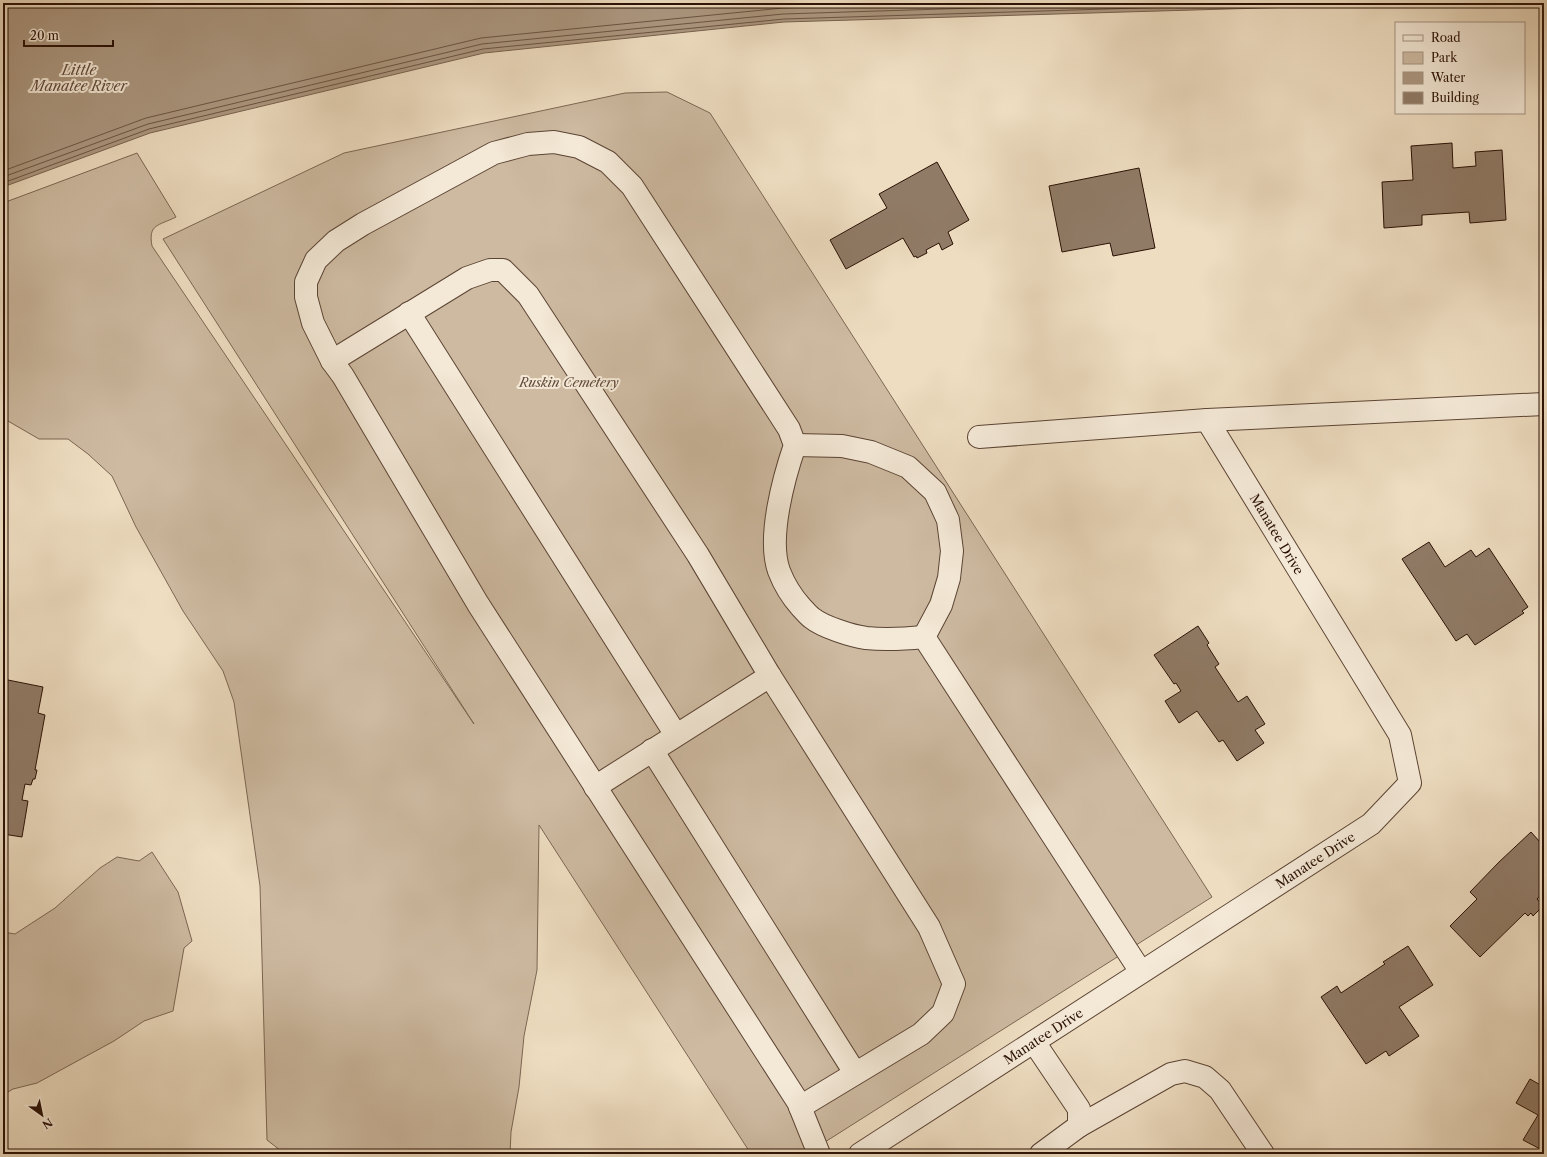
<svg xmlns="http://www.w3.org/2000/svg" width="1547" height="1157" font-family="'Libre Caslon Text',serif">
  <rect width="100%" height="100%" fill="#eeddc1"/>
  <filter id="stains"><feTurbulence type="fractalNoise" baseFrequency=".005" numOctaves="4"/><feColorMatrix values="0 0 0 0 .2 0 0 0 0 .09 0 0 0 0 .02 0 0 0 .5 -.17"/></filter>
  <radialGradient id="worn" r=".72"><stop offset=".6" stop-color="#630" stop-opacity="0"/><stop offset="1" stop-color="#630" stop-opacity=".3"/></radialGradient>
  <g fill="#cdbaa1" stroke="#7c6653">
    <path d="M667,92L710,113L1212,897L806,1154H751L539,825L537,970L524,1036L519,1087L511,1132L510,1154H285L267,1140L260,886L234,702L223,671L183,611L136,527L112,476L88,454L68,439H39L8,421L3,420V203L137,153L176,217C158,226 148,224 152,246L474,724L163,239L344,153L625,93Z"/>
    <polygon points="152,852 178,892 192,941 184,948 173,1011 144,1021 114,1041 37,1083 13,1089 3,1095 3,932 15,934 55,908 100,868 117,857 139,861"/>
  </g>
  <polygon fill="#ac9881" stroke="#78624f" points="3,3 1385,3 1364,5 784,22 484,53 150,133 3,187"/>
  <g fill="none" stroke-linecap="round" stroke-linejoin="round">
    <g stroke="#6c5443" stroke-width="1">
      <polyline points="3,171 146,118 481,38 783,8 934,3"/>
      <polyline points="3,177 148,124 482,44 783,14 1133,3"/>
      <polyline points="3,183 149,129 483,49 784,19 1300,3"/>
    </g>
  </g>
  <g fill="#907b67" stroke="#2b1105">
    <polygon points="1452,143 1453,168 1476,166 1475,152 1502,150 1506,220 1470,223 1469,212 1422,215 1422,225 1384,228 1382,182 1413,180 1411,146"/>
    <polygon points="937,162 969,220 948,232 953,244 942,250 939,243 926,250 927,253 917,258 916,256 914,257 903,238 846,269 830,240 887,208 879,194"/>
    <polygon points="1139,168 1155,248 1113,256 1110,243 1062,252 1049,186"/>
    <polygon points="1429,542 1445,567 1471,550 1476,557 1489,548 1528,607 1522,611 1524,613 1475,645 1467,634 1456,641 1402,559"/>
    <polygon points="1198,626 1209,643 1207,645 1219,664 1215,667 1238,702 1247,696 1265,724 1255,730 1264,743 1237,761 1223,740 1219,742 1197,711 1179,723 1165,701 1181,691 1176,683 1174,684 1154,655"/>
    <polygon points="3,679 43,687 38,713 45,715 35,770 37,770 35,779 33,779 31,785 25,784 22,800 28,801 22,837 3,834"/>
    <polygon points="1531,832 1540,842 1544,838 1544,892 1537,899 1543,906 1533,916 1531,913 1528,916 1525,913 1480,957 1450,926 1477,899 1470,892 1499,862"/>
    <polygon points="1408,946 1433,985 1399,1007 1419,1036 1389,1056 1386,1051 1366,1064 1321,997 1337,986 1341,993 1385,964 1383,962"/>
    <polygon points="1530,1079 1544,1087 1544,1151 1523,1140 1538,1115 1516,1103"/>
  </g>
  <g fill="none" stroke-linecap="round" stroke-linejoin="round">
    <defs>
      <g id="minor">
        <polyline points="409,313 676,735"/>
        <polyline points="332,361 467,278 490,270 503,270 528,295 698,555 770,676 929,927 954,984 943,1013 921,1034 800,1107"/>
        <polyline points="979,437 1207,420 1544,404"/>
        <polyline points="795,445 842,446 871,452 908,467 935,492 948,520 952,551 949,578 941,605 924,637"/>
        <polyline points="652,750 855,1073"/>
        <polyline points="595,787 770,676"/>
        <polyline points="1034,1042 1079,1109 1079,1126 1041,1154"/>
        <polyline points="1079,1126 1171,1074 1185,1071 1205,1077 1220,1090 1263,1154"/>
        <path d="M819,1154L798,1102L478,604L343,376L332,361L313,323L306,297V282L316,260L336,241L363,224L494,153L528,144L554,142L579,147L608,162L632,186L789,429L795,445C784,477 767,538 779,571C784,584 792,597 801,607C805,611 808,615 812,618C823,627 852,636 866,638C885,640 904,639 924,637L1141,972"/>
        <polyline points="860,1154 1371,824 1410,783 1400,735 1207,420"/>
      </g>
    </defs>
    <use href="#minor" stroke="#5c4434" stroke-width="24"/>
    <use href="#minor" stroke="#f4e9d7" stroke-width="22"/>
  </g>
  <g text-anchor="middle" stroke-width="4" stroke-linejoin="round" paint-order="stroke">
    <g font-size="13" font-style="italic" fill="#644c3c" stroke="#f4e9d7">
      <text x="569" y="387">Ruskin Cemetery</text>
    </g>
    <g font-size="13" fill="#2b1105" stroke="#f4e9d7">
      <text transform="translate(1277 534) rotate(59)" y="5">Manatee Drive</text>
      <text transform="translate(1315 860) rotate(-33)" y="5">Manatee Drive</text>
      <text transform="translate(1043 1036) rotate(-33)" y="5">Manatee Drive</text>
    </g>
    <g font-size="14" font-style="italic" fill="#5f4737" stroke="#f4e9d7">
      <text x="79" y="75">Little<tspan x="79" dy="16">Manatee River</tspan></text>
    </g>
  </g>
  <rect width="1547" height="1157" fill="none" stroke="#eeddc1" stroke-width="16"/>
  <rect x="4" y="4" width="1539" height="1149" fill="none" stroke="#2b1105" stroke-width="2"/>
  <rect x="8" y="8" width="1531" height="1141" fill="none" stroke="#2b1105"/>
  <rect x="1395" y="22" width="130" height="92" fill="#f4e9d7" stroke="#a49383"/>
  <rect x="1403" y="35" width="20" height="6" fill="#f4e9d7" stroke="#a49383"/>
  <text x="1431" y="42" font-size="12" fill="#2b1105">Road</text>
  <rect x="1403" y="52" width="20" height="12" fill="#cdbaa1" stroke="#a49383"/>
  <text x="1431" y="62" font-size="12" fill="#2b1105">Park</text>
  <rect x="1403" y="72" width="20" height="12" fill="#ac9881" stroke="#a49383"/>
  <text x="1431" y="82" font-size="12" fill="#2b1105">Water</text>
  <rect x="1403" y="92" width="20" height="12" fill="#907b67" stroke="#a49383"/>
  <text x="1431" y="102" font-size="12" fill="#2b1105">Building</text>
  <g transform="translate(42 1115) rotate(147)" stroke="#f4e9d7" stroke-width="3" paint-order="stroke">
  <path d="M0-3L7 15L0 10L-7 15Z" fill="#2b1105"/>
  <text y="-6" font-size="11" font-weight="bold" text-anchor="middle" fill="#2b1105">N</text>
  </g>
  <path d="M24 40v6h89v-6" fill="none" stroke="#2b1105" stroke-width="2"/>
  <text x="30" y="40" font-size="12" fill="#2b1105" stroke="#f4e9d7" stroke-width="3" paint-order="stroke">20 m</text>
  <rect width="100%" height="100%" filter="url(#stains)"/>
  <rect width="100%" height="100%" fill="url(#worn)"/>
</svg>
